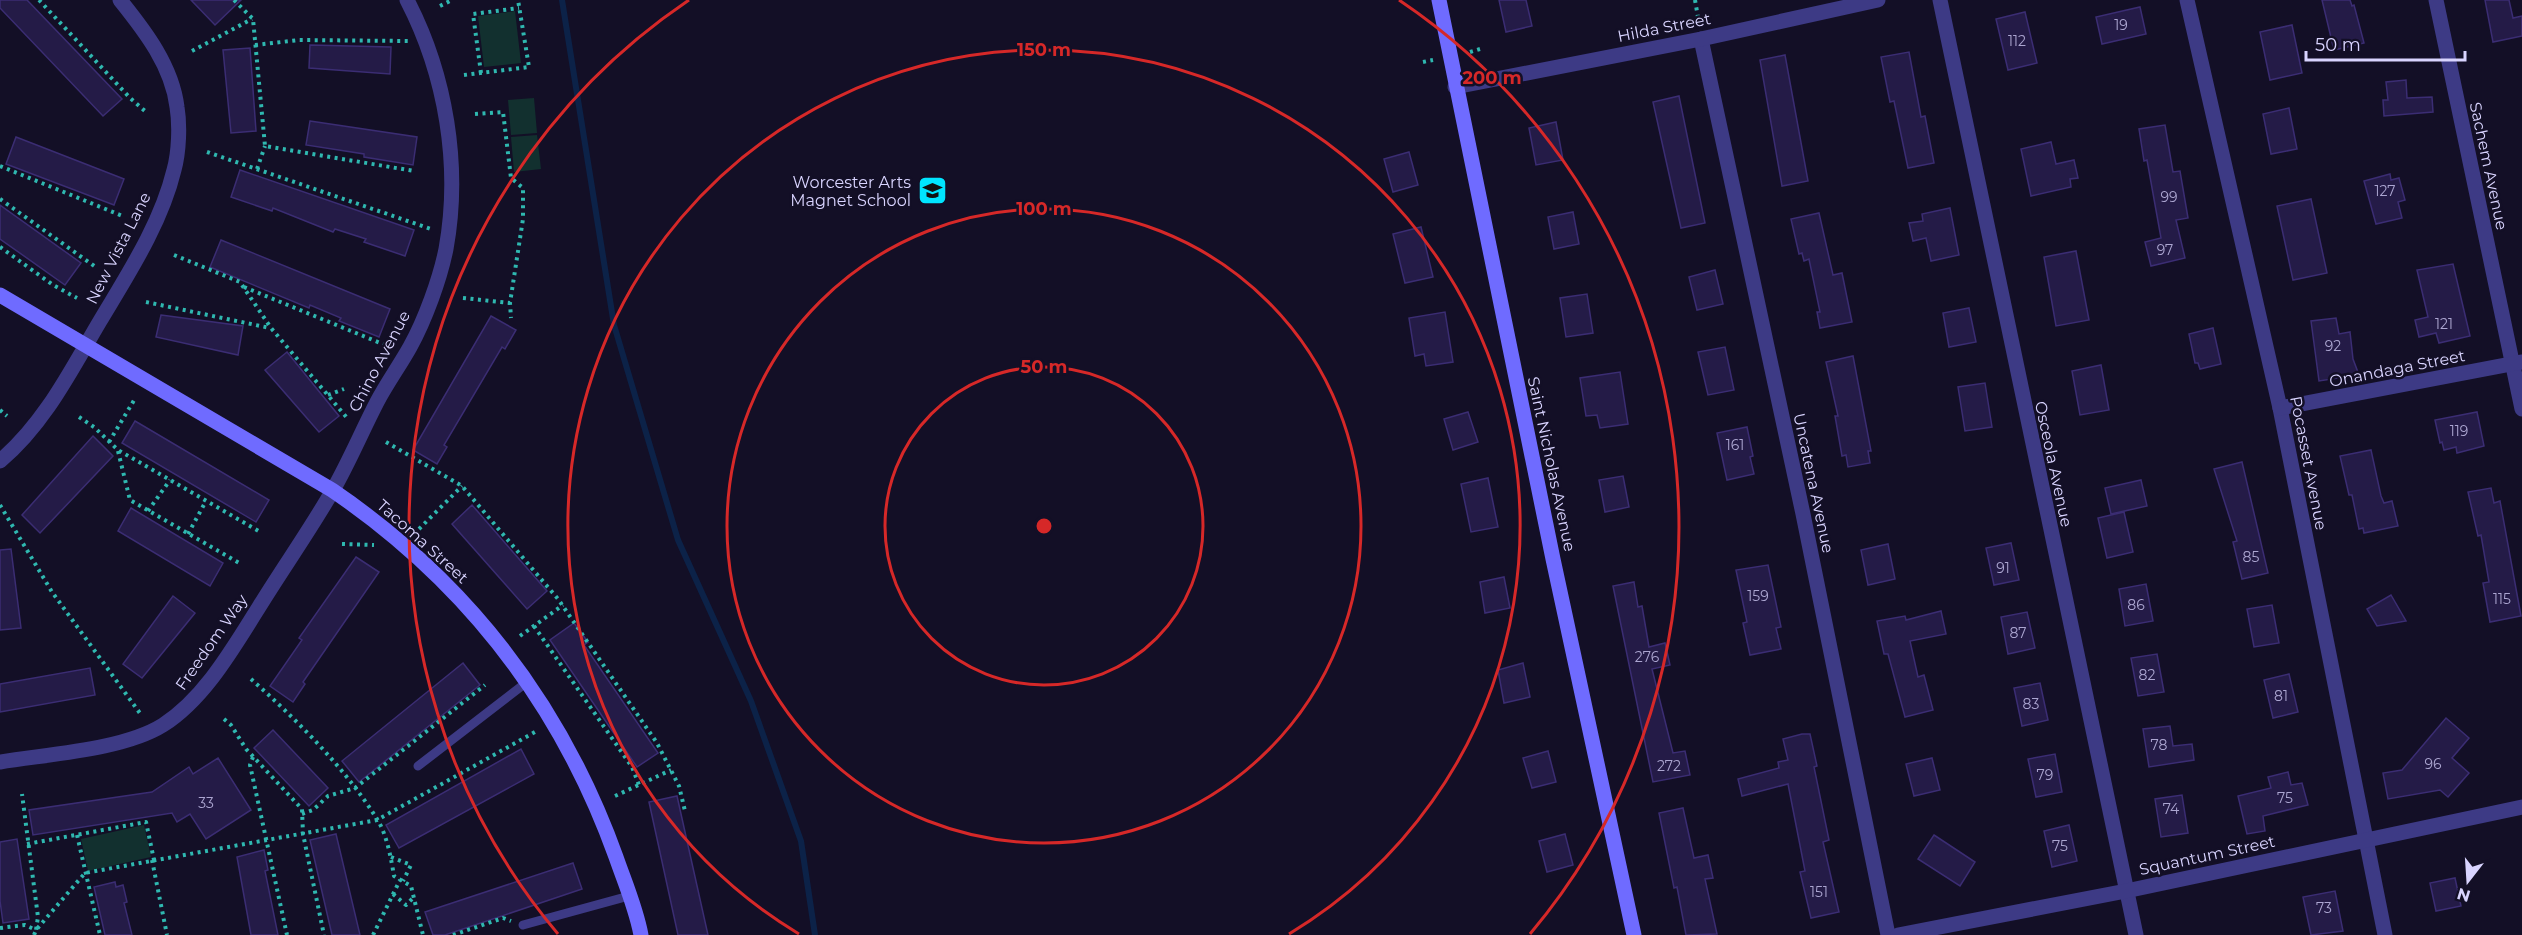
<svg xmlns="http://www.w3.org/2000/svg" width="2522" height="935" font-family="Montserrat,sans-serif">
  <rect width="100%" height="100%" fill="#130f26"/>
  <g fill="#12302f">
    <polygon points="515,11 521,63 484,67 478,16"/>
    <polygon points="534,98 537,133 511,135 508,100"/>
    <polygon points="537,135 541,169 514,172 511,137"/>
    <polygon points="144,825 151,857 88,871 81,839"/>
  </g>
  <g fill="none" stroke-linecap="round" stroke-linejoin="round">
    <polyline stroke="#0c2248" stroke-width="6" points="562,0 614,325 678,540 751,701 801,841 815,935"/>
  </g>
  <g fill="#241b47" stroke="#3b2d73" stroke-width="1.5">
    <polygon points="0,0 27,0 122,99 103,116 0,8"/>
    <polygon points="191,0 241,0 215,25"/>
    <polygon points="1499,0 1526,0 1532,26 1506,32"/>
    <polygon points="2322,0 2350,0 2352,6 2354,5 2364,43 2334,50"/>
    <polygon points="2485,0 2509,0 2513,18 2522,16 2522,36 2493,42"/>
    <polygon points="2140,7 2146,34 2102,44 2096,17"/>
    <polygon points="2025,12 2037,63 2008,70 1996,19"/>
    <polygon points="2292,25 2302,73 2270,80 2260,32"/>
    <polygon points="310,45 391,47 390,74 309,68"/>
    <polygon points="250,48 256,131 231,133 223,50"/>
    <polygon points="1909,52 1921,117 1925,116 1934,163 1908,168 1894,101 1890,102 1881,57"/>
    <polygon points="1785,55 1808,181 1782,186 1760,60"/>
    <polygon points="2406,80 2407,98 2432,97 2433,112 2384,116 2383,100 2388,100 2386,82"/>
    <polygon points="1679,96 1705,223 1681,228 1653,102"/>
    <polygon points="2289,108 2297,149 2271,154 2263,114"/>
    <polygon points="310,121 417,137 413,165 364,157 364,154 306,145"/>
    <polygon points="1556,122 1563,160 1536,165 1529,128"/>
    <polygon points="2165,125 2173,172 2180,171 2188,218 2176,220 2185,258 2151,266 2145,242 2161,238 2147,160 2144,161 2139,129"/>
    <polygon points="16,137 124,179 114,205 6,164"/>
    <polygon points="2051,142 2056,164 2074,160 2078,178 2070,179 2071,187 2031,196 2021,149"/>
    <polygon points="1409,152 1418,185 1393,192 1384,159"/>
    <polygon points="240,170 414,230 405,256 364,242 366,239 335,229 333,232 273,208 272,211 231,197"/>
    <polygon points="2390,174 2391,180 2399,178 2405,200 2398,202 2402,218 2376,224 2364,181"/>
    <polygon points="2311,199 2327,273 2293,280 2277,206"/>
    <polygon points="0,205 81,263 65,285 0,239"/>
    <polygon points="1950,208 1959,255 1931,261 1926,238 1913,241 1909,223 1923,221 1922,214"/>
    <polygon points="1573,212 1579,244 1554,249 1548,217"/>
    <polygon points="1819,213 1833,275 1842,273 1852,322 1820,328 1817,312 1820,312 1809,259 1804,261 1802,253 1799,254 1791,219"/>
    <polygon points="1421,227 1433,277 1405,283 1393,234"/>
    <polygon points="221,240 390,309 379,337 339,321 341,318 310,305 309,308 210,267"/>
    <polygon points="2076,251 2089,320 2056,326 2044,257"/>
    <polygon points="2453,264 2470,336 2439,343 2436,333 2419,337 2415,320 2428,317 2417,270"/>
    <polygon points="1715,270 1723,304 1697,310 1689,277"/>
    <polygon points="1587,294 1593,333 1566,337 1560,298"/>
    <polygon points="1969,308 1976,342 1949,347 1943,313"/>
    <polygon points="1445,312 1453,362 1426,366 1424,354 1415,356 1409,318"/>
    <polygon points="161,315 243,326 238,355 156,337"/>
    <polygon points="491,316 516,330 505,349 502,347 444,445 447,447 437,464 413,450"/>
    <polygon points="2336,318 2339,334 2350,332 2353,359 2359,375 2319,381 2311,321"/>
    <polygon points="2213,328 2221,364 2200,369 2198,363 2195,363 2189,334"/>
    <polygon points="1725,347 1734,390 1708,395 1698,352"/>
    <polygon points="287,352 339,416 319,432 265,370"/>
    <polygon points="1853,356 1871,451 1868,451 1870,463 1848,467 1846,455 1842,456 1835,416 1838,416 1826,362"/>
    <polygon points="2101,365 2109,410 2080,415 2072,371"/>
    <polygon points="1620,372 1628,424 1600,428 1597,415 1586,416 1580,378"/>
    <polygon points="1985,383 1992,427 1965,431 1958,387"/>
    <polygon points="1468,412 1478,442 1453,450 1444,419"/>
    <polygon points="2477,412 2484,446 2457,453 2456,447 2444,450 2442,442 2440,443 2435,420"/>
    <polygon points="135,421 269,500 256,522 122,443"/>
    <polygon points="1747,427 1753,456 1750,457 1754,474 1727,480 1717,433"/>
    <polygon points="93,436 113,456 40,533 22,515"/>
    <polygon points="2371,450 2381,496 2384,503 2392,501 2398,526 2364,533 2363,528 2359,529 2352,495 2349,495 2340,456"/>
    <polygon points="2242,462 2268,573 2242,579 2233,542 2237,541 2214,469"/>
    <polygon points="1623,476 1629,507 1605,512 1599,480"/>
    <polygon points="1488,478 1498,527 1471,532 1461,484"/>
    <polygon points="2141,480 2147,506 2111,514 2105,488"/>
    <polygon points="2491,488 2494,503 2500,501 2521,616 2490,622 2483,583 2489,582 2481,535 2478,536 2468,492"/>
    <polygon points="472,505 547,591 527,609 452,524"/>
    <polygon points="131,508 223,563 210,586 118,531"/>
    <polygon points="2124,512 2133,552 2107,558 2098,518"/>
    <polygon points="2011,543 2019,580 1994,585 1986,548"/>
    <polygon points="1888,544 1895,579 1868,585 1861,550"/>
    <polygon points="11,549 21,628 0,630 0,550"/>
    <polygon points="356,557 379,572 303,682 305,684 293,702 270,686 302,640 299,638"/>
    <polygon points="1768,565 1781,627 1776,628 1781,649 1750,655 1743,623 1747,622 1736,570"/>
    <polygon points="1504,577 1510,608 1485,613 1480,582"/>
    <polygon points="1634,582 1638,607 1642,606 1649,647 1665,643 1670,665 1652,669 1673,753 1685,751 1690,775 1653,782 1613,586"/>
    <polygon points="2146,584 2153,621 2125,626 2119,589"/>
    <polygon points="2391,595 2406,621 2377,626 2367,609"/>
    <polygon points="173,596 195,613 142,678 123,664"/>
    <polygon points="2272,605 2279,643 2254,647 2247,609"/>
    <polygon points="1941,611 1946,634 1910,641 1918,677 1924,675 1933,710 1905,717 1888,654 1884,654 1877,621 1905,616 1906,620"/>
    <polygon points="2027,612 2035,648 2008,654 2001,617"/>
    <polygon points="574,623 588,642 584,645 658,753 637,767 550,640"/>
    <polygon points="2157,654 2164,692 2138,696 2131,658"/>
    <polygon points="463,663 480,685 359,782 342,761"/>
    <polygon points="1523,663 1530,697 1504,703 1498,670"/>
    <polygon points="90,668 95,695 0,712 0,684"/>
    <polygon points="2289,674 2298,712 2273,718 2264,680"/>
    <polygon points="2040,683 2048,720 2022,726 2014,688"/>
    <polygon points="2446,718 2469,738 2452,758 2469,773 2448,797 2440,790 2388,799 2383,773 2402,770"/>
    <polygon points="2170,726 2173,746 2192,744 2194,760 2149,767 2143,729"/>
    <polygon points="273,730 328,788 309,806 254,748"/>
    <polygon points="1802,734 1810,734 1817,766 1814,767 1829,840 1823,842 1839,912 1811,918 1800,872 1805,871 1788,784 1742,796 1738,779 1779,768 1778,762 1788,760 1783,739"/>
    <polygon points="521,749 534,774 399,848 386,825"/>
    <polygon points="1548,751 1556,782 1532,788 1523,758"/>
    <polygon points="2055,754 2062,792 2036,797 2028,759"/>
    <polygon points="218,758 251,810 206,839 190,814 177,822 172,813 33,835 29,810 152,792 189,767 193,774"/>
    <polygon points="1932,758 1940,790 1914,796 1906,764"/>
    <polygon points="2288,772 2291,785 2302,783 2308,805 2263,816 2265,831 2247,834 2238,796 2271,788 2268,777"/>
    <polygon points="2182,795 2188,833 2161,837 2155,799"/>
    <polygon points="677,796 708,935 678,935 649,802"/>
    <polygon points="1683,808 1694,858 1708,855 1713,878 1705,879 1717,934 1686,935 1677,887 1674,888 1659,813"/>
    <polygon points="2069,825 2077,861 2052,867 2044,831"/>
    <polygon points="336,834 360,935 332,935 310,840"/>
    <polygon points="1565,834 1573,865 1547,872 1539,841"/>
    <polygon points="1934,835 1975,862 1960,886 1918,859"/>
    <polygon points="17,839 29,919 3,923 0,901 0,842"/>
    <polygon points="264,850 268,870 265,871 278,935 251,935 237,857"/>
    <polygon points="573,863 582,889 445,935 433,935 425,912"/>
    <polygon points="2455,878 2461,906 2436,911 2430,883"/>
    <polygon points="115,882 116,887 123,885 127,902 124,903 132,935 105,935 94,887"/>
    <polygon points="2335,891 2343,931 2311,935 2303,897"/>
  </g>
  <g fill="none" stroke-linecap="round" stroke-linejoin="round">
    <g stroke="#2fb8b0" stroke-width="4" stroke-dasharray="3 4.5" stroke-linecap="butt">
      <polyline points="39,0 130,98 145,111"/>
      <polyline points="234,0 253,19 265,146 414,171"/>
      <polyline points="1695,0 1699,23"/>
      <polyline points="440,6 452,0"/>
      <polyline points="255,45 299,40 408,41"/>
      <polyline points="192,51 252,19"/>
      <polyline points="1470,52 1480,49"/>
      <polyline points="1423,62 1433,60"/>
      <polyline points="481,73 473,14 519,8"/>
      <polyline points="464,75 529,67 518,0"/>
      <polyline points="475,114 503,112 511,178 523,188 523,219 510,303 511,318"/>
      <polyline points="207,152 431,229"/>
      <polyline points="0,166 125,217"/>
      <polyline points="257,169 265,146"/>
      <polyline points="0,199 97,268"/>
      <polyline points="0,247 53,285 77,298"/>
      <polyline points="174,255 240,282 271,328 348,419"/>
      <polyline points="244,287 390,347"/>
      <polyline points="463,298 510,303"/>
      <polyline points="146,302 270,328"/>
      <polyline points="328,395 344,389"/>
      <polyline points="0,410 7,416"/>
      <polyline points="79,417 94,427 118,450 262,533"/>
      <polyline points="109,442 136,397"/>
      <polyline points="386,442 462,486 558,599 657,743 679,786 685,811"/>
      <polyline points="118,451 130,500 241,564"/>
      <polyline points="0,505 52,592 142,716"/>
      <polyline points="148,511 170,480"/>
      <polyline points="419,529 462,486"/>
      <polyline points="188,534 206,501"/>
      <polyline points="342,544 374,545"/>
      <polyline points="534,626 632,767 639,785"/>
      <polyline points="520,636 563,605"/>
      <path d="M251,679C295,718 346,769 377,819C387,835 391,858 394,876L411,886L423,935"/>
      <polyline points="224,719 231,725 246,749 302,809 303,834 324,935"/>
      <polyline points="253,757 250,765 287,935"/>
      <polyline points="615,796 671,770"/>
      <polyline points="302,814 313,810 328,796 355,788 485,685"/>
      <polyline points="77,835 100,935"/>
      <polyline points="27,844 146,822 154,860"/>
      <polyline points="391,857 411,865 403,881"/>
      <polyline points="152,860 167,935"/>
      <polyline points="393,894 406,905 413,898"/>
      <polyline points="0,928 25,925 36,930 38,917 22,794"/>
      <polyline points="34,935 36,930 85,873 377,820 535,732"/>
      <polyline points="373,935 400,880"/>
      <polyline points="453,935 503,918 511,921"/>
    </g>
    <g stroke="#3d3a85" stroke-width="9">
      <polyline points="418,766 527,682"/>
      <polyline points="523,925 629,896"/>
    </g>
    <g stroke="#3d3a85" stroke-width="15">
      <polyline points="1940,0 2136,935"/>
      <polyline points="2187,0 2280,408 2385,935"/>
      <polyline points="2436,0 2522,409"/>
      <polyline points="1701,39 1803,514 1888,935"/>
      <polyline points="1455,87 1701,39 1878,0"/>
      <polyline points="2280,408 2521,362"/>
      <path d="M0,461C45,423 71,370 100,321C128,274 161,224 174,170C179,152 180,125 177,107C172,66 145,31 120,0"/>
      <path d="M0,762C48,754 123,750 163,725C205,698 233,648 259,607C283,568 310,530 333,490C349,462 362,431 377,402C387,383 400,365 410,347C425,320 440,279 446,249C461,166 446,75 407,0"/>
      <polyline points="1898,935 2126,891 2522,807"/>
    </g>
    <g stroke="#6f6bff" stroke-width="15">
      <polyline points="1439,0 1553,559 1634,935"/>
      <path d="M0,295L332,490C467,582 561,704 616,857C625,883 636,908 641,935"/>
    </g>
  </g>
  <g fill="none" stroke="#d62828" stroke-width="3">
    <circle cx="1044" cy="526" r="159"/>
    <circle cx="1044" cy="526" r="317"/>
    <path d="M799 934A476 476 0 1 1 1289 934"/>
    <path d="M558 934A634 634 0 0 1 689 0M1399 0A634 634 0 0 1 1530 934"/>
  </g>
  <defs>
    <symbol id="school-square" viewBox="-11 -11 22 22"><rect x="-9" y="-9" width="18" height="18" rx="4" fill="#00e5ff" stroke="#130f26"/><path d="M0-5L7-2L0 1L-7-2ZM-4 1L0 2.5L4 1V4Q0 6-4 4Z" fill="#111"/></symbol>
  </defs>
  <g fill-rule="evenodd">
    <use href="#school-square" x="916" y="174" width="33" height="33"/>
  </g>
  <g text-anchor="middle" stroke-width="5" stroke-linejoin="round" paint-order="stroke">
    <g font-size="14" fill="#aca6d1">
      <text x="2121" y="30">19</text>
      <text x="2017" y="46">112</text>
      <text x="2385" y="196">127</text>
      <text x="2169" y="202">99</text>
      <text x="2165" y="255">97</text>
      <text x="2444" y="329">121</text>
      <text x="2333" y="351">92</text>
      <text x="2459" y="436">119</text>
      <text x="1735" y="450">161</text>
      <text x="2251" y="562">85</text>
      <text x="2003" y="573">91</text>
      <text x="1758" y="601">159</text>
      <text x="2502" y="604">115</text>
      <text x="2136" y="610">86</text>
      <text x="2018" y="638">87</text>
      <text x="1647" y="662">276</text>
      <text x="2147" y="680">82</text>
      <text x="2281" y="701">81</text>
      <text x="2031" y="709">83</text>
      <text x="2159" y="750">78</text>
      <text x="2433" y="769">96</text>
      <text x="1669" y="771">272</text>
      <text x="2045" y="780">79</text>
      <text x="2285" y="803">75</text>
      <text x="206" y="808">33</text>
      <text x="2171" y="814">74</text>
      <text x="2060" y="851">75</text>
      <text x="1819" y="897">151</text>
      <text x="2324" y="913">73</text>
    </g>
    <g font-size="16" fill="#d9d4ff" stroke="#130f26">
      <text transform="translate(1664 27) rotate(-11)" y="6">Hilda Street</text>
      <text transform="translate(2489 166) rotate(78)" y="6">Sachem Avenue</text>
      <text transform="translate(118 248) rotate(-63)" y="6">New Vista Lane</text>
      <text transform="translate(379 361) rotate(-62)" y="6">Chino Avenue</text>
      <text transform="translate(2397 368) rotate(-11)" y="6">Onandaga Street</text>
      <text transform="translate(2309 463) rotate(79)" y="6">Pocasset Avenue</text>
      <text transform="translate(1552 464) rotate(78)" y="6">Saint Nicholas Avenue</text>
      <text transform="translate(2054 464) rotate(78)" y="6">Osceola Avenue</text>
      <text transform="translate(1814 483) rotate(78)" y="6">Uncatena Avenue</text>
      <text transform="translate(423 541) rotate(42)" y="6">Tacoma Street</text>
      <text transform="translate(211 642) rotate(-55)" y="6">Freedom Way</text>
      <text transform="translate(2207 855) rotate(-12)" y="6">Squantum Street</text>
    </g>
    <g font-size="16" fill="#d9d4ff" stroke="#130f26" text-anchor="end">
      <text x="911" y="188">Worcester Arts<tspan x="911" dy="18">Magnet School</tspan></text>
    </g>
  </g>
  <circle cx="1044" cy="526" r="9" fill="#d62828" stroke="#130f26" stroke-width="3"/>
  <g font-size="18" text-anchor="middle" font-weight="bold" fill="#d62828" stroke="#130f26" stroke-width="5" stroke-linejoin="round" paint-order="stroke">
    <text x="1044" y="56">150 m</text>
    <text x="1492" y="84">200 m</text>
    <text x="1044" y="215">100 m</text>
    <text x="1044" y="373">50 m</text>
  </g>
  <g transform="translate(2468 881) rotate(197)" stroke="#130f26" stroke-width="4.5" paint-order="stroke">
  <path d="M0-4.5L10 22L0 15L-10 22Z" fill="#d9d4ff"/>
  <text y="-9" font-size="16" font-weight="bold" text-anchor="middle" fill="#d9d4ff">N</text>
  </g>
  <path d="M2306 51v9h159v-9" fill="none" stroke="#d9d4ff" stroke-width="3"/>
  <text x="2315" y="51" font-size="18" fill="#d9d4ff" stroke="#130f26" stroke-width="4.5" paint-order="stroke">50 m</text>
</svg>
